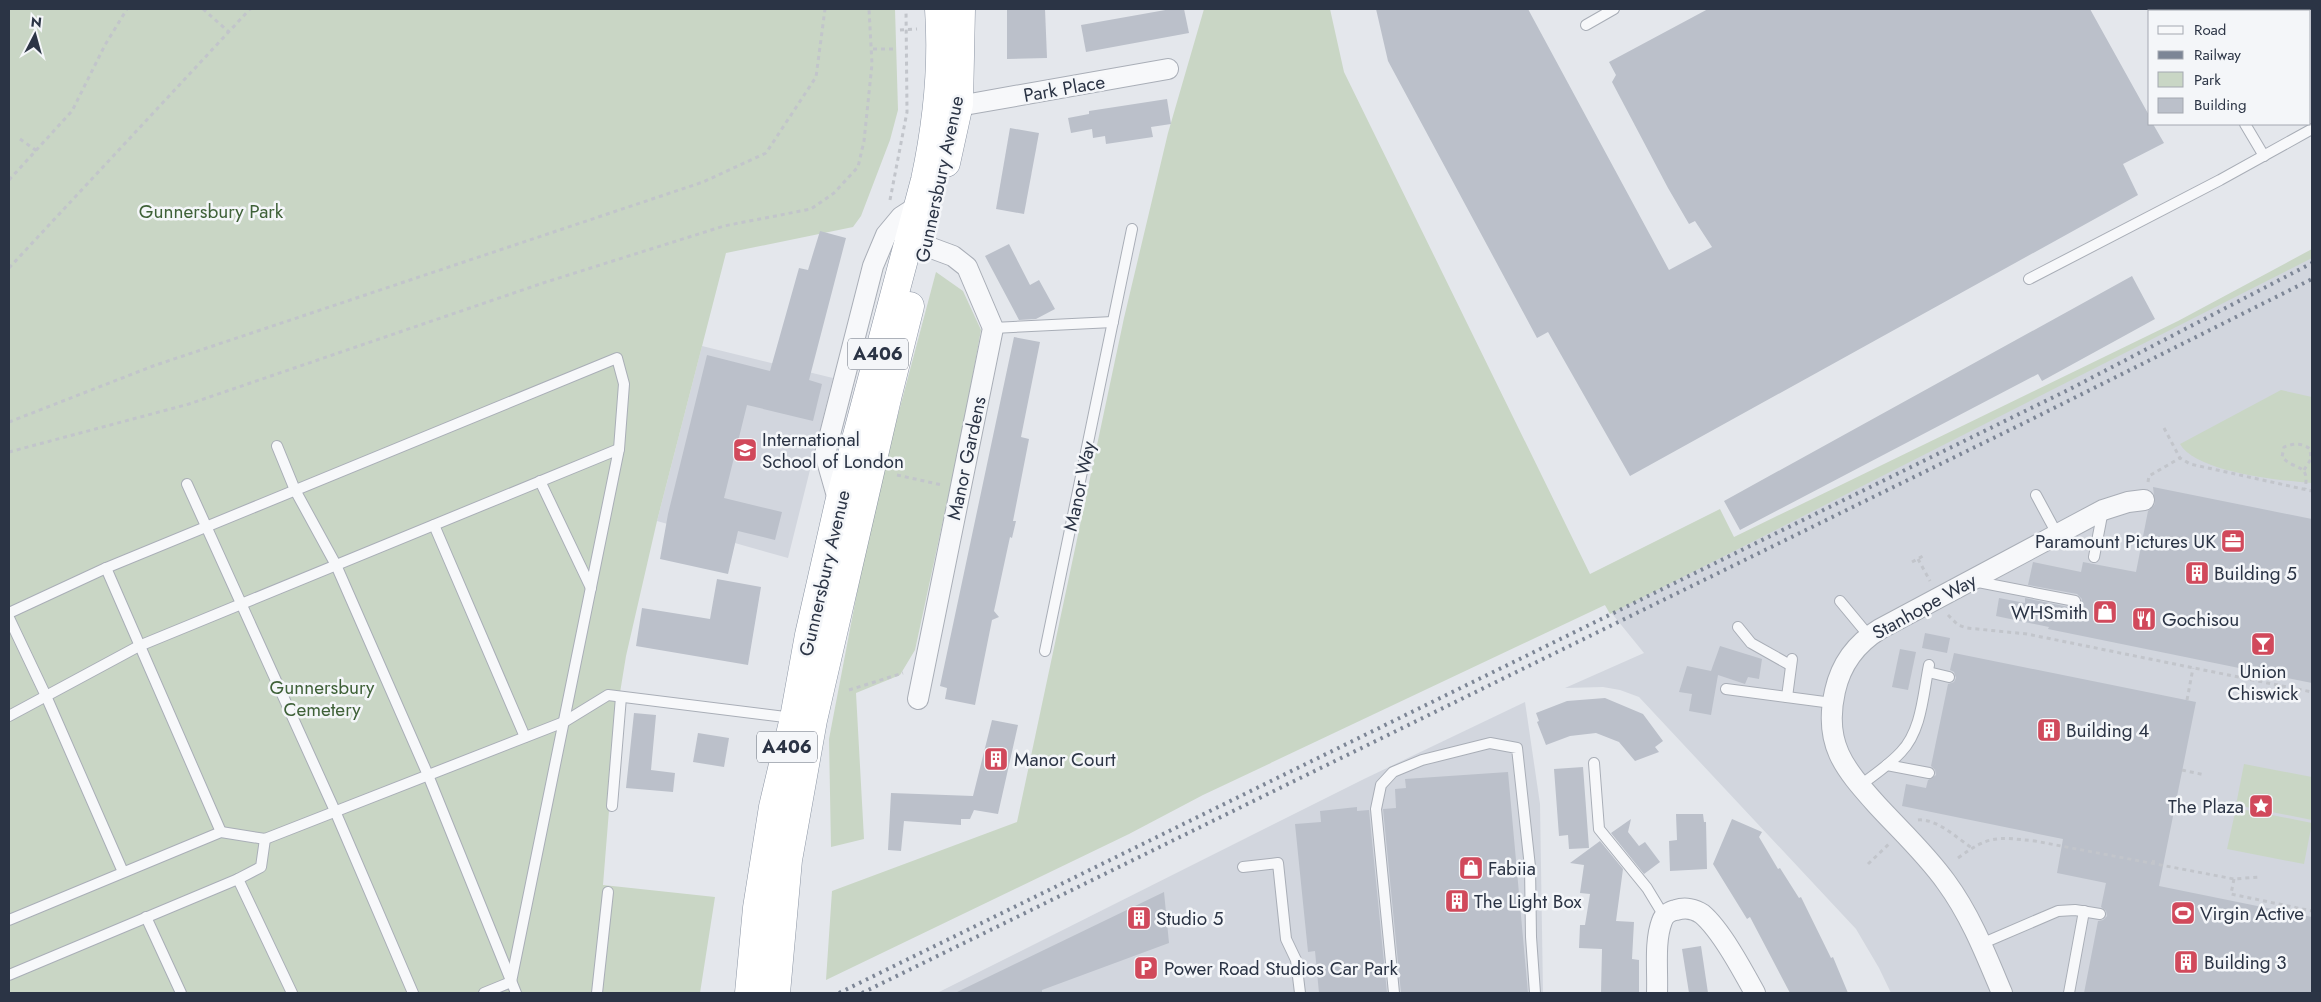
<svg xmlns="http://www.w3.org/2000/svg" width="2321" height="1002" font-family="Jost,sans-serif">
  <rect width="100%" height="100%" fill="#e4e7ec"/>
  <g fill="#d2d6de">
    <polygon points="2312,250 2312,993 1891,993 1879,968 1856,929 1639,697 1620,690 1603,687 1565,688 1644,653 1605,605 2182,321"/>
    <polygon points="702,346 833,378 788,558 657,521"/>
    <polygon points="1525,702 1540,804 1543,993 937,993 1364,779"/>
  </g>
  <g fill="#c9d6c5">
    <polygon points="9,9 895,9 898,110 890,140 861,216 853,227 726,253 657,521 626,656 617,711 603,885 715,897 700,993 9,993"/>
    <polygon points="1204,9 1330,9 1344,72 1590,574 1720,509 1734,537 2178,321 2312,249 2312,258 1610,614 1605,605 1203,795 1129,834 826,980 832,891 1017,822 1124,318 1168,133"/>
    <polygon points="936,272 963,291 981,330 964,423 915,650 900,675 856,693 864,839 831,847 829,739 873,509"/>
    <path d="M2281,390L2312,397V483C2282,481 2195,472 2180,444Z"/>
    <polygon points="2244,764 2312,777 2312,820 2236,805"/>
    <polygon points="2236,808 2312,823 2304,864 2227,849"/>
  </g>
  <g fill="#bbc0ca">
    <polygon points="1007,9 1045,9 1047,58 1007,59"/>
    <polygon points="1171,9 1184,9 1189,33 1086,52 1081,25"/>
    <polygon points="1376,9 1528,9 1669,270 1712,247 1695,221 1689,224 1668,188 1612,82 1616,75 1609,62 1708,9 2090,9 2150,117 2150,124 2153,124 2164,143 2123,164 2138,195 1630,476 1548,332 1537,338 1388,61"/>
    <polygon points="1167,99 1171,124 1151,127 1153,137 1106,144 1105,136 1093,138 1092,129 1071,133 1068,118 1089,114 1089,111"/>
    <polygon points="1010,128 1039,133 1024,214 996,209"/>
    <polygon points="820,231 846,238 809,380 822,384 813,421 747,405 724,498 782,512 775,540 738,531 728,574 660,559 668,514 707,355 770,371 799,268 808,270"/>
    <polygon points="1009,244 1030,285 1039,280 1055,309 1036,319 1019,320 985,256"/>
    <polygon points="2132,276 2155,319 2042,381 2038,374 1740,530 1724,501"/>
    <polygon points="1014,337 1040,342 1021,437 1029,439 1013,521 1016,521 1012,538 1010,537 994,611 999,617 992,620 975,705 945,699 947,688 940,686"/>
    <polygon points="2153,487 2312,519 2312,683 2048,629 2049,627 1996,616 1999,598 2025,603 2025,598 2074,608 2080,605 2082,599 2077,594 2028,585 2033,562 2081,572 2083,562 2136,572 2148,511 2155,504"/>
    <polygon points="717,579 761,587 748,665 636,646 642,608 710,619"/>
    <polygon points="1925,633 1950,638 1947,653 1922,648"/>
    <polygon points="1720,646 1762,659 1759,679 1748,677 1745,684 1718,675 1711,715 1689,711 1692,694 1679,692 1687,666 1711,671"/>
    <polygon points="1900,649 1916,652 1908,690 1892,687"/>
    <polygon points="1954,653 2196,702 2159,886 2312,917 2312,993 2084,993 2098,921 2103,920 2107,916 2106,911 2101,907 2106,883 2057,873 2063,839 1902,806 1906,784 1926,788 1928,780 1936,775 1935,770 1931,766 1948,684 1954,682 1956,678 1954,672 1950,670"/>
    <polygon points="1605,698 1643,714 1663,741 1655,747 1659,752 1635,761 1619,742 1596,733 1570,736 1546,745 1537,722 1539,721 1536,713 1567,701"/>
    <polygon points="634,713 656,715 651,770 675,773 673,792 626,788"/>
    <polygon points="992,720 1018,725 998,814 974,810 970,819 961,819 961,825 904,821 901,851 888,850 891,793 973,796"/>
    <polygon points="698,733 729,738 724,767 693,762"/>
    <polygon points="1583,767 1589,848 1569,849 1568,835 1559,836 1554,769"/>
    <polygon points="1508,772 1528,993 1401,993 1383,809 1396,808 1395,789 1406,788 1405,779"/>
    <polygon points="1357,807 1357,811 1369,810 1387,993 1319,993 1315,951 1308,952 1295,824 1321,822 1320,811"/>
    <polygon points="1676,814 1703,814 1704,822 1706,822 1707,869 1670,871 1669,841 1677,840"/>
    <polygon points="1631,819 1628,832 1639,846 1645,842 1660,862 1644,874 1611,833"/>
    <polygon points="1732,819 1762,832 1759,837 1778,869 1780,868 1799,898 1801,897 1831,958 1833,957 1848,993 1790,993 1750,917 1747,919 1713,864"/>
    <polygon points="1600,841 1623,869 1616,921 1634,922 1632,959 1639,960 1639,993 1601,993 1602,949 1579,948 1580,925 1585,925 1590,894 1580,893 1584,865 1570,863"/>
    <polygon points="1164,892 1169,943 1042,990 1042,992 955,993"/>
    <polygon points="1701,946 1708,993 1689,993 1682,949"/>
  </g>
  <g fill="none" stroke-linecap="round" stroke-linejoin="round">
    <defs>
      <g id="service">
        <polyline points="2179,9 2181,11"/>
        <polyline points="1586,25 1614,9"/>
        <polyline points="2245,124 2264,156"/>
        <polyline points="2029,279 2220,180 2312,129"/>
        <polyline points="993,328 1113,322"/>
        <polyline points="277,446 295,490 336,565 428,775 516,993"/>
        <polyline points="540,481 591,588"/>
        <polyline points="187,484 335,811 413,993"/>
        <polyline points="2036,495 2057,534"/>
        <polyline points="434,525 525,737"/>
        <polyline points="2094,557 2103,510"/>
        <polyline points="106,568 221,832"/>
        <polyline points="1973,581 2075,601"/>
        <polyline points="1840,601 1869,636"/>
        <polyline points="9,613 106,568 617,358 624,384 619,449"/>
        <polyline points="9,618 46,696 123,872"/>
        <polyline points="1738,627 1751,643 1790,665"/>
        <polyline points="1045,651 1132,229"/>
        <polyline points="1928,672 1949,677"/>
        <polyline points="1726,689 1832,703"/>
        <polyline points="1787,697 1792,659"/>
        <polyline points="9,716 139,646 619,449 511,982 484,993"/>
        <polyline points="1594,763 1599,829 1647,888 1664,916"/>
        <polyline points="1887,765 1929,773"/>
        <path d="M1859,786C1873,776 1889,765 1901,752C1922,730 1923,694 1929,665"/>
        <polyline points="612,806 621,697"/>
        <polyline points="1243,867 1278,863 1286,939 1296,960 1300,993"/>
        <polyline points="238,879 292,993"/>
        <polyline points="146,917 181,993"/>
        <polyline points="9,920 221,832 265,839 564,722 608,695 793,718"/>
        <polyline points="1981,944 2058,911 2075,910 2100,914"/>
        <polyline points="9,975 238,879 261,867 265,839"/>
        <polyline points="597,993 608,892"/>
        <polyline points="1394,993 1376,809 1381,785 1393,772 1422,760 1490,743 1517,748 1530,867 1531,937 1535,993"/>
        <polyline points="2069,993 2084,911"/>
      </g>
      <g id="minor">
        <polyline points="959,104 970,104 1168,69"/>
        <polyline points="839,503 825,454 873,266 886,235 901,217 918,206"/>
        <polyline points="918,699 993,328 967,267 953,256 926,246"/>
        <path d="M1657,993C1658,971 1654,942 1662,921C1664,915 1670,911 1676,910C1685,907 1695,909 1702,914C1721,930 1743,971 1755,993"/>
        <path d="M2002,993C1986,955 1971,916 1946,882C1926,854 1900,830 1877,805C1844,768 1823,744 1835,691C1841,664 1857,643 1880,629L2103,510L2128,502L2144,500"/>
      </g>
      <g id="trunk">
        <polyline points="946,163 959,104 961,9"/>
        <path d="M749,993L757,908L773,807L794,718L809,635L839,503L925,180C937,124 943,66 939,9"/>
        <polyline points="776,993 788,860 813,720 888,394 910,306"/>
      </g>
    </defs>
    <use href="#service" stroke="#a9aeb7" stroke-width="12"/>
    <use href="#minor" stroke="#a9aeb7" stroke-width="22"/>
    <use href="#trunk" stroke="#8b94a3" stroke-width="29"/>
    <g stroke="#c2c5cb" stroke-width="3" stroke-dasharray="4 4" stroke-linecap="butt">
      <polyline points="203,9 229,32"/>
      <polyline points="900,30 917,29"/>
      <polyline points="873,49 896,49"/>
      <polyline points="20,139 37,151"/>
      <polyline points="9,180 72,111 105,45 127,9"/>
      <polyline points="890,200 907,112 906,9"/>
      <polyline points="9,268 250,9"/>
      <polyline points="9,422 153,366 703,182 766,153 816,77 825,9"/>
      <polyline points="2164,428 2180,458 2190,464 2312,491"/>
      <polyline points="9,452 189,404 543,283 724,226 811,209 834,193 858,167 864,141 872,64 869,9"/>
      <path d="M2304,470L2311,459L2310,449C2303,443 2293,443 2284,447L2282,457C2296,472 2310,462 2305,489"/>
      <polyline points="897,475 942,485"/>
      <polyline points="2148,482 2149,476 2180,458"/>
      <polyline points="1918,559 1930,581"/>
      <polyline points="1912,562 1923,556"/>
      <polyline points="1948,615 1958,625 1967,628 2027,634 2312,692"/>
      <polyline points="849,690 903,673"/>
      <polyline points="2187,700 2193,668"/>
      <polyline points="2182,770 2205,775"/>
      <path d="M1918,820C1936,818 1957,838 1972,848"/>
      <path d="M1958,858C1989,835 1997,837 2035,841L2234,879L2259,877"/>
      <polyline points="1868,864 1889,844"/>
      <polyline points="2153,864 2154,857"/>
      <polyline points="2234,879 2231,894 2312,911"/>
    </g>
    <use href="#service" stroke="#f7f8fa" stroke-width="10"/>
    <use href="#minor" stroke="#f7f8fa" stroke-width="20"/>
    <use href="#trunk" stroke="#fff" stroke-width="28"/>
    <g stroke="#7d8696" stroke-width="4" stroke-dasharray="2.5 5" stroke-linecap="butt">
      <polyline points="839,993 2068,390 2312,263"/>
      <polyline points="862,993 2022,424 2312,279"/>
    </g>
  </g>
  <defs>
    <symbol id="school-square" viewBox="-11 -11 22 22"><rect x="-9" y="-9" width="18" height="18" rx="4" fill="#d1495b" stroke="#f4f6f9"/><path d="M0-5L7-2L0 1L-7-2ZM-4 1L0 2.5L4 1V4Q0 6-4 4Z" fill="#fff"/></symbol>
    <symbol id="office-square" viewBox="-11 -11 22 22"><rect x="-9" y="-9" width="18" height="18" rx="4" fill="#d1495b" stroke="#f4f6f9"/><path d="M-6-3h4V-5.5h4V-3h4V5H-6ZM-1-4.5V-3h2v-1.5ZM-6 0V1H6V0Z" fill="#fff"/></symbol>
    <symbol id="building-square" viewBox="-11 -11 22 22"><rect x="-9" y="-9" width="18" height="18" rx="4" fill="#d1495b" stroke="#f4f6f9"/><path d="M-4-6H4V6H1V3H-1V6H-4ZM-2.5-4.3h1.7v1.8h-1.7ZM.8-4.3h1.7v1.8H.8ZM-2.5-1h1.7V.8h-1.7ZM.8-1h1.7V.8H.8Z" fill="#fff"/></symbol>
    <symbol id="shop-square" viewBox="-11 -11 22 22"><rect x="-9" y="-9" width="18" height="18" rx="4" fill="#d1495b" stroke="#f4f6f9"/><path d="M-5-2.5h2.3a2.7 3.5 0 0 1 5.4 0H5L5.5 6h-11ZM-1.5-2.5h3a1.5 2.3 0 0 0-3 0Z" fill="#fff"/></symbol>
    <symbol id="restaurant-square" viewBox="-11 -11 22 22"><rect x="-9" y="-9" width="18" height="18" rx="4" fill="#d1495b" stroke="#f4f6f9"/><path d="M-5-6h1v4h1v-4h1v4h1v-4h1v5L-1.5 .5V6h-2V.5L-5-1ZM5-6V6H3V1.5H1.5Q1.5-4 5-6Z" fill="#fff"/></symbol>
    <symbol id="bar-square" viewBox="-11 -11 22 22"><rect x="-9" y="-9" width="18" height="18" rx="4" fill="#d1495b" stroke="#f4f6f9"/><path d="M-6-5H6L.8 .8V4.5H3.5V6h-7V4.5H-.8V.8Z" fill="#fff"/></symbol>
    <symbol id="sight-square" viewBox="-11 -11 22 22"><rect x="-9" y="-9" width="18" height="18" rx="4" fill="#d1495b" stroke="#f4f6f9"/><path d="M0-6L1.8-2.2L6-1.7L2.9 1.2L3.7 5.4L0 3.3L-3.7 5.4L-2.9 1.2L-6-1.7L-1.8-2.2Z" fill="#fff"/></symbol>
    <symbol id="stadium-square" viewBox="-11 -11 22 22"><rect x="-9" y="-9" width="18" height="18" rx="4" fill="#d1495b" stroke="#f4f6f9"/><path d="M0-5a6.5 5 0 1 0 0 10a6.5 5 0 1 0 0-10ZM-3.5-1.8h7v3.6h-7Z" fill="#fff"/></symbol>
    <symbol id="parking-square" viewBox="-11 -11 22 22"><rect x="-9" y="-9" width="18" height="18" rx="4" fill="#d1495b" stroke="#f4f6f9"/><path d="M-3.5-5.5H1a3.5 3.5 0 0 1 0 7H-1V5.5H-3.5ZM-1-3.4V-.6H.8a1.4 1.4 0 0 0 0-2.8Z" fill="#fff"/></symbol>
  </defs>
  <g fill-rule="evenodd">
    <use href="#school-square" x="731" y="436" width="28" height="28"/>
    <use href="#office-square" x="2219" y="527" width="28" height="28"/>
    <use href="#building-square" x="2183" y="559" width="28" height="28"/>
    <use href="#shop-square" x="2091" y="598" width="28" height="28"/>
    <use href="#restaurant-square" x="2130" y="605" width="28" height="28"/>
    <use href="#bar-square" x="2249" y="630" width="28" height="28"/>
    <use href="#building-square" x="2035" y="716" width="28" height="28"/>
    <use href="#building-square" x="982" y="745" width="28" height="28"/>
    <use href="#sight-square" x="2247" y="792" width="28" height="28"/>
    <use href="#shop-square" x="1457" y="854" width="28" height="28"/>
    <use href="#building-square" x="1443" y="887" width="28" height="28"/>
    <use href="#stadium-square" x="2169" y="899" width="28" height="28"/>
    <use href="#building-square" x="1125" y="904" width="28" height="28"/>
    <use href="#building-square" x="2172" y="948" width="28" height="28"/>
    <use href="#parking-square" x="1132" y="954" width="28" height="28"/>
  </g>
  <g text-anchor="middle" stroke-width="5" stroke-linejoin="round" paint-order="stroke">
    <g fill="#f4f6f9" stroke="#676e7b" stroke-width="1">
      <rect x="848" y="338.5" width="60" height="31" rx="4"/>
      <rect x="757" y="731.5" width="60" height="31" rx="4"/>
    </g>
    <g font-size="18" font-weight="bold" fill="#2b3445">
      <text x="878" y="360">A406</text>
      <text x="787" y="753">A406</text>
    </g>
    <g font-size="19" fill="#2b3445" stroke="#f4f6f9">
      <text transform="translate(1064 88) rotate(-10)" y="7">Park Place</text>
      <text transform="translate(939 179) rotate(-78)" y="7">Gunnersbury Avenue</text>
      <text transform="translate(966 458) rotate(-78)" y="7">Manor Gardens</text>
      <text transform="translate(1079 486) rotate(-78)" y="7">Manor Way</text>
      <text transform="translate(824 573) rotate(-77)" y="7">Gunnersbury Avenue</text>
      <text transform="translate(1924 606) rotate(-29)" y="7">Stanhope Way</text>
    </g>
    <g font-size="19" fill="#3f6138" stroke="#f4f6f9">
      <text x="211" y="218">Gunnersbury Park</text>
      <text x="322" y="694">Gunnersbury<tspan x="322" dy="22">Cemetery</tspan></text>
    </g>
    <g font-size="19" fill="#2b3445" stroke="#f4f6f9" text-anchor="start">
      <text x="762" y="446">International<tspan x="762" dy="22">School of London</tspan></text>
      <text x="2216" y="548" text-anchor="end">Paramount Pictures UK</text>
      <text x="2214" y="580">Building 5</text>
      <text x="2088" y="619" text-anchor="end">WHSmith</text>
      <text x="2162" y="626">Gochisou</text>
      <text x="2263" y="678" text-anchor="middle">Union<tspan x="2263" dy="22">Chiswick</tspan></text>
      <text x="2066" y="737">Building 4</text>
      <text x="1014" y="766">Manor Court</text>
      <text x="2244" y="813" text-anchor="end">The Plaza</text>
      <text x="1488" y="875">Fabiia</text>
      <text x="1474" y="908">The Light Box</text>
      <text x="2200" y="920">Virgin Active</text>
      <text x="1156" y="925">Studio 5</text>
      <text x="2204" y="969">Building 3</text>
      <text x="1164" y="975">Power Road Studios Car Park</text>
    </g>
  </g>
  <rect width="2321" height="1002" fill="none" stroke="#2b3445" stroke-width="20"/>
  <rect x="2148" y="10" width="162" height="115" fill="#f4f6f9" stroke="#a4a8b1"/>
  <rect x="2158" y="26" width="25" height="8" fill="#f7f8fa" stroke="#a4a8b1"/>
  <text x="2194" y="35" font-size="15" fill="#2b3445">Road</text>
  <rect x="2158" y="51" width="25" height="8" fill="#7d8696" stroke="#a4a8b1"/>
  <text x="2194" y="60" font-size="15" fill="#2b3445">Railway</text>
  <rect x="2158" y="72" width="25" height="15" fill="#c9d6c5" stroke="#a4a8b1"/>
  <text x="2194" y="85" font-size="15" fill="#2b3445">Park</text>
  <rect x="2158" y="98" width="25" height="15" fill="#bbc0ca" stroke="#a4a8b1"/>
  <text x="2194" y="110" font-size="15" fill="#2b3445">Building</text>
  <g transform="translate(35 35) rotate(6)" stroke="#f4f6f9" stroke-width="4" paint-order="stroke">
  <path d="M0-4L9 19L0 12L-9 19Z" fill="#2b3445"/>
  <text y="-8" font-size="14" font-weight="bold" text-anchor="middle" fill="#2b3445">N</text>
  </g>
</svg>
